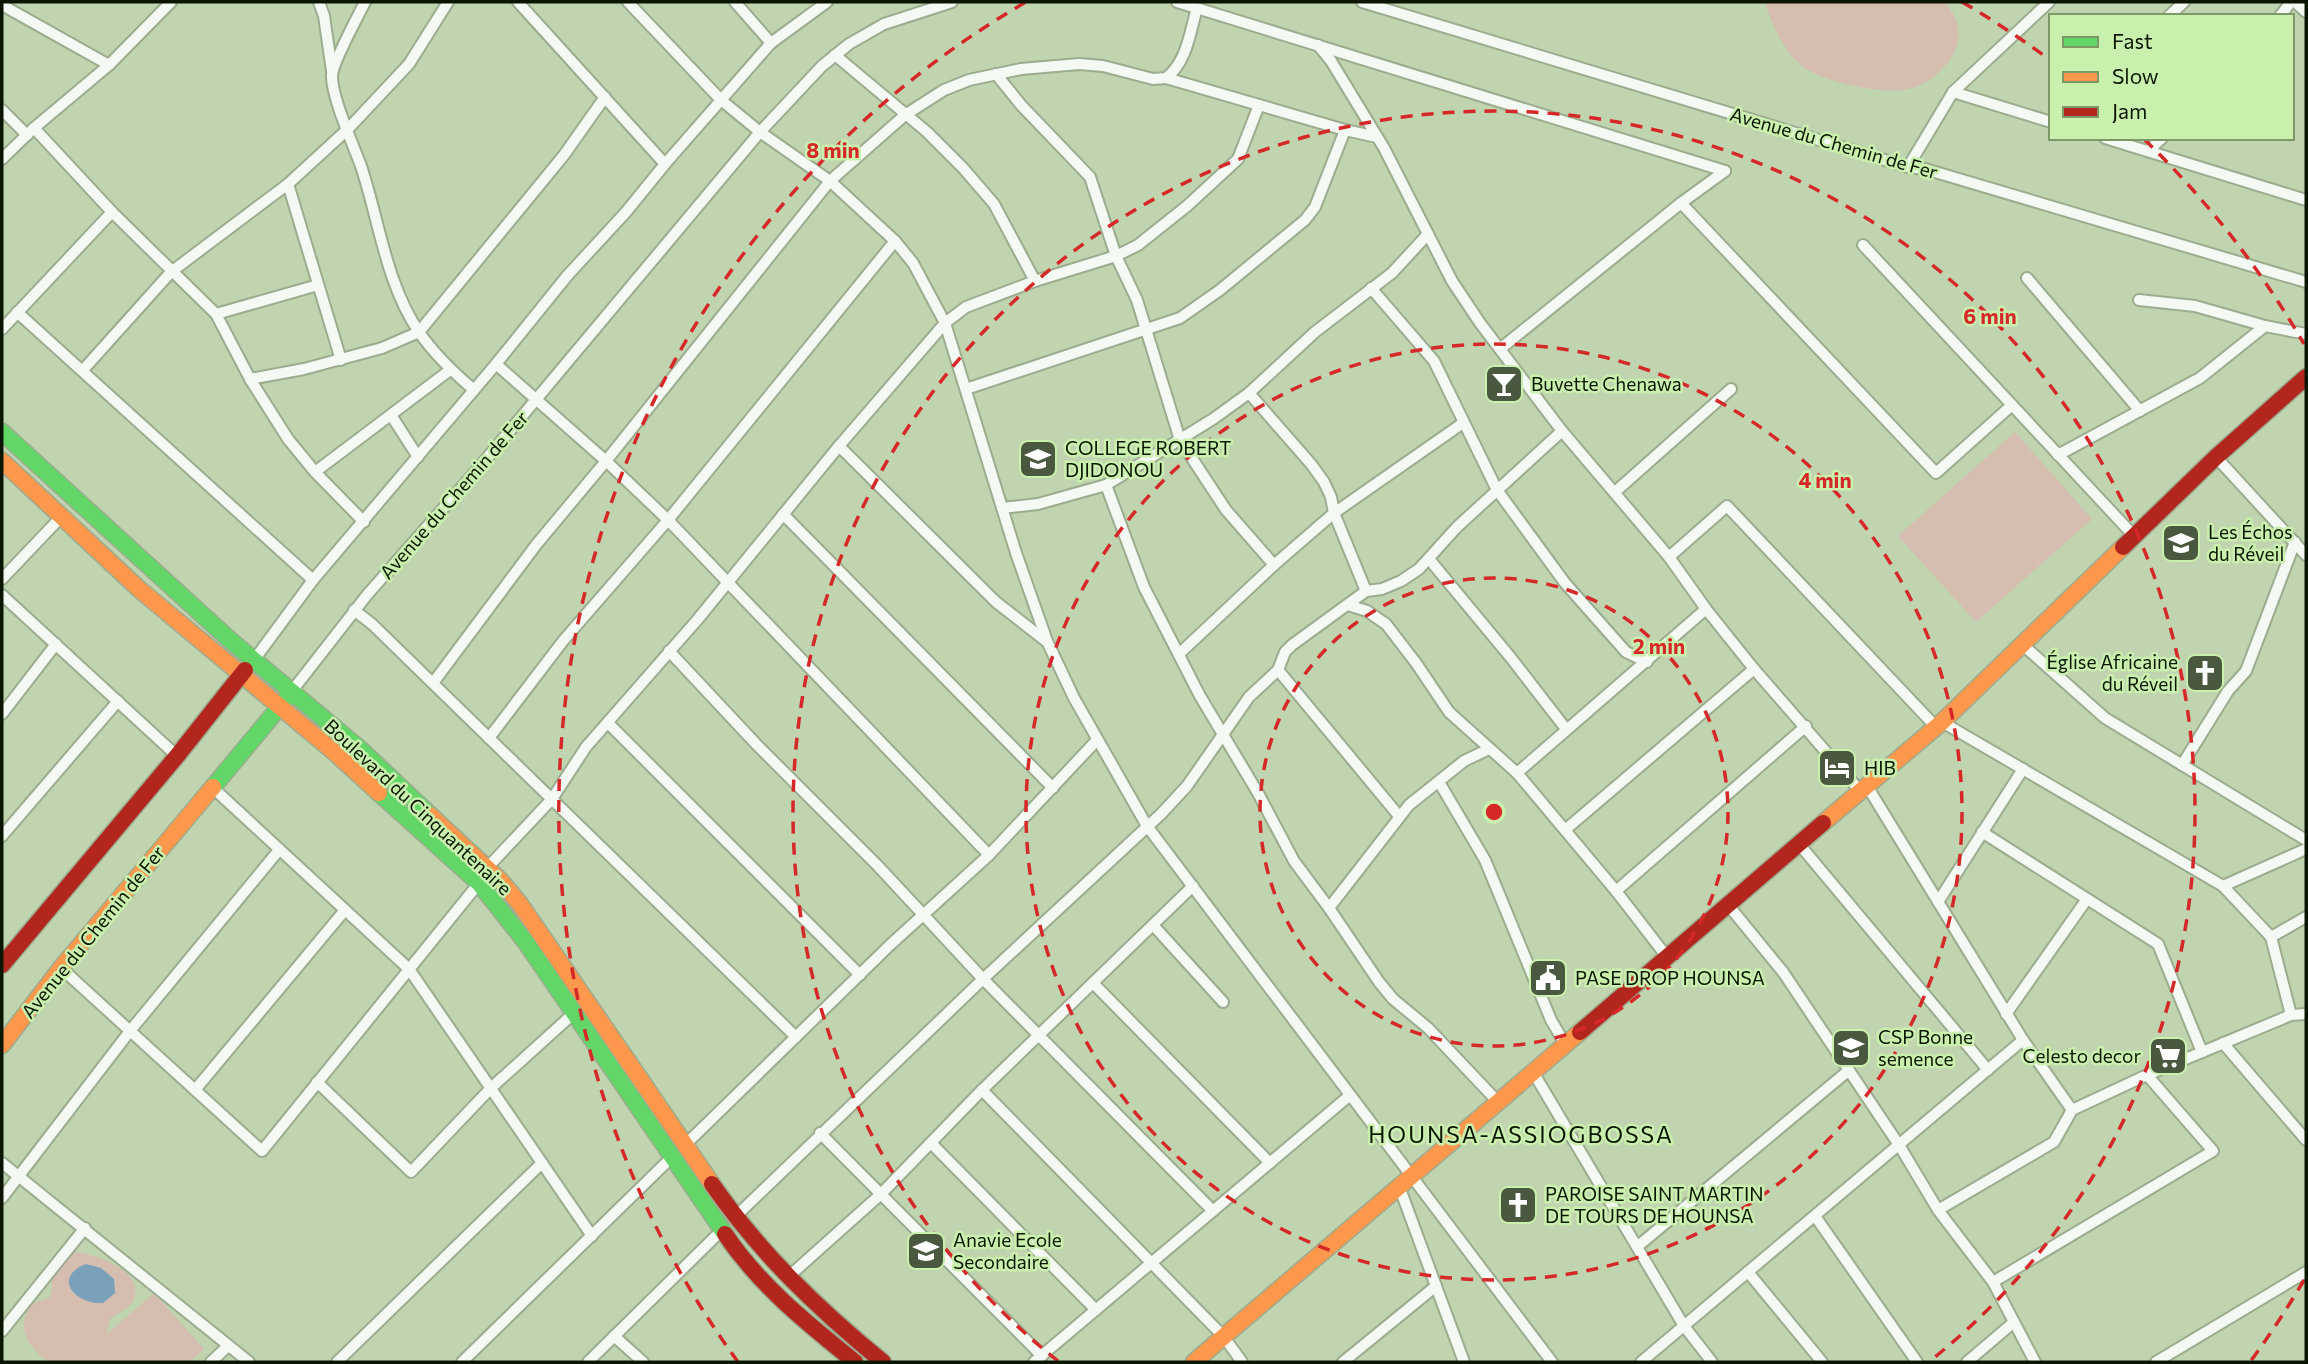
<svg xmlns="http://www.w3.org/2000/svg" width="2308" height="1364" font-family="Commissioner,sans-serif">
  <rect width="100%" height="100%" fill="#bfd4af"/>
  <g fill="#d5bdb0">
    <path d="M1765,2H1945C1948,7 1954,14 1956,20C1967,48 1941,77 1916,87C1890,97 1824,83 1802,66C1784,52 1771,23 1765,2Z"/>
    <polygon points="2015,432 2092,519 1976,622 1898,536"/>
    <path d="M75,1252C95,1254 145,1271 134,1299C129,1310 116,1312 109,1321L107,1334L154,1293L204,1349L190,1362H47C28,1346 14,1326 33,1303L49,1298C54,1290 50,1283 53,1275C57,1267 67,1256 75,1252Z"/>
  </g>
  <path fill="#7aa1ba" d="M86,1264L101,1268L114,1279L115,1293L103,1303C76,1305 51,1278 86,1264Z"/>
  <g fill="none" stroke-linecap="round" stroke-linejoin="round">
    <defs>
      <g id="street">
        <polyline points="319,2 324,16 332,71"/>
        <path d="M365,2C358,16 333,62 332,75C331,96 353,144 361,166C379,220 386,284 419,332C434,354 454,373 474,390"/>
        <polyline points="518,2 665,164"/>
        <polyline points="628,2 721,100 760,132 830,181 895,241 913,263 945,323 1016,553 1047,641 1074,698 1147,826 1552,1362"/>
        <polyline points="735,2 771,43"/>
        <polyline points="1177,2 1725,171"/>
        <polyline points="1362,2 1908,167 1925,169 2306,282"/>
        <polyline points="2295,2 2306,12"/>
        <polyline points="2,5 109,65"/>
        <polyline points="2169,16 2184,2"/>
        <polyline points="2280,16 2291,2"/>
        <polyline points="1318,45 1331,61 1384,148 1452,281 1480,323 1562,431 1669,557 1706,609 1754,669 1860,791"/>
        <polyline points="835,55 927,132 963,168 994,204 1035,281"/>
        <polyline points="996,74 1021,105 1090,177 1116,256 1137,300 1180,440 1226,510 1274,565"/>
        <polyline points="1166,78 1345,130 1377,137"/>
        <polyline points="1953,92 2051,122"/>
        <polyline points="2,110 27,135"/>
        <polyline points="34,128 112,212 216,314 250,379 288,439 315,472 364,522"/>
        <polyline points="2105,138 2306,200"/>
        <polyline points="2148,151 2162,138"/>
        <polyline points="2,159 34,128 109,65 171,2"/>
        <polyline points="1908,167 1953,92 2049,2"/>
        <polyline points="288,184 341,360"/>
        <polyline points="1681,203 1936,473 2012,405"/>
        <polyline points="1863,245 2134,536"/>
        <polyline points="2027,278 2140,411"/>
        <polyline points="1371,288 1434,361 1497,490 1565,583 1626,652 1647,662"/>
        <polyline points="2139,300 2195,306 2265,326 2306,334"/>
        <polyline points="17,312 313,580"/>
        <polyline points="216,314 318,285"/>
        <polyline points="2,329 112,212"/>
        <polyline points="1500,349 1681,203 1725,171"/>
        <polyline points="496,364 606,461 668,520 989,855"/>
        <polyline points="83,370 171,272 288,184 348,129 409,64 448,2"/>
        <polyline points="250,379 304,369 382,348 419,332 564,155 605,97"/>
        <polyline points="966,389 1180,318 1220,290 1305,220 1315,207 1345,130"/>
        <polyline points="1249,393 1311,464 1324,482 1331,497 1334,513 1366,591"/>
        <polyline points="391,415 418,457"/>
        <polyline points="839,446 996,602 1046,641"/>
        <polyline points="2058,455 2200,378 2265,326"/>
        <polyline points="2216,457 2306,555"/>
        <polyline points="315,472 450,370"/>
        <polyline points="1106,485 1144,587 1200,696 1258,793 1294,861 1329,908 1379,982 1393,999 1428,1028 1498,1102"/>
        <polyline points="1615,492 1731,389"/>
        <polyline points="1002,508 1038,504 1106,485 1213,419 1249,393 1315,332 1392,273 1428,234"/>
        <polyline points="783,514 1053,788"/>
        <polyline points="1669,557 1727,506 1936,727"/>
        <polyline points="1429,559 1511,658 1566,729"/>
        <polyline points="2,579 61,517"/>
        <polyline points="2,595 177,756"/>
        <polyline points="1348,605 1367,611 1386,624 1416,663 1449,712 1517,773 1616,891 1667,957"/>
        <polyline points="354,610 372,624 796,1037"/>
        <polyline points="2023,645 2105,718 2306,840"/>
        <polyline points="669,651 757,745 878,866 983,979 1213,1211"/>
        <polyline points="1180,653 1274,565 1334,513 1463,423"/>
        <polyline points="254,660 313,580 496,364 567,276 626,212 665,164 771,43 827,2"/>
        <polyline points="1278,670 1399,816"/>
        <path d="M433,683L536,545L606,461L830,181L905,115L944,90L969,80L1021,69L1079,64L1103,66L1153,79L1166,78C1187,62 1190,32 1197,8"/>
        <polyline points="292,691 367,595 477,470 760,132 822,66 849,44 884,24 952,2"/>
        <polyline points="2,714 56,644"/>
        <polyline points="1942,722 2223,886 2271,937 2291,1015"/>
        <polyline points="608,723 860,975"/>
        <polyline points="489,738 563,641 668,520 895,241"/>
        <polyline points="2182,765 2228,691 2246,671 2295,542"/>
        <polyline points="1517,773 1706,609"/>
        <polyline points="1439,782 1485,860 1551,1020 1565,1044"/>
        <polyline points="1867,786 2023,1040 2072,1110"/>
        <polyline points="212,787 409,969 592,1236"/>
        <polyline points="1565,830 1754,669"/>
        <polyline points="1982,832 2158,944 2202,1052"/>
        <polyline points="2,836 118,701"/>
        <polyline points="1799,844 1988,1070"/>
        <polyline points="488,867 552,799 586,747 698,619 839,446 945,323 966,307 1035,281 1116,256 1138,245 1187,206 1238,159 1259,105"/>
        <polyline points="2223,886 2306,849"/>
        <polyline points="1616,891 1806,726"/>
        <polyline points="1938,902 2023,769"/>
        <polyline points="1729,906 1783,972 1899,1145 1938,1210 1993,1282 2035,1362"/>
        <polyline points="1329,908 1409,805 1464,761 1489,749"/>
        <polyline points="1153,925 1223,1002"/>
        <polyline points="2271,937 2306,917"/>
        <polyline points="61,968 262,1151 479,883"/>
        <polyline points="1093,983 1270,1163"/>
        <polyline points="2006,1014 2087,899"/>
        <polyline points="2223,1043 2306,1140"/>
        <polyline points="1533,1072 1684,1326 1712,1362"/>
        <polyline points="317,1082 411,1172 491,1088 574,1013"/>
        <polyline points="195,1090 345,910"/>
        <polyline points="982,1090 1224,1337 1242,1362"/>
        <polyline points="820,1133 1042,1356"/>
        <polyline points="931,1143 1096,1310"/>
        <polyline points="686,1144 890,945 989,855 1097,740"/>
        <polyline points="2,1163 249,1362"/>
        <polyline points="1399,1186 1464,1362"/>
        <polyline points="2,1198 130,1031 279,850"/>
        <polyline points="1938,1210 2054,1142 2072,1110 2147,1075 2291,1015 2306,1014"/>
        <polyline points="1815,1216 1917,1362"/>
        <polyline points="735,1217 983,979 1161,814 1187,786 1249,697 1278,670 1285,652 1292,645 1366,591 1382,589 1401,581 1419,569 1457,527 1562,431"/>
        <polyline points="1638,1246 1848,1071"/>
        <polyline points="1748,1272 1822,1362"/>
        <polyline points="787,1278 881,1194 982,1090 1193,886"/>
        <polyline points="1993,1282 2213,1151 2147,1075"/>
        <polyline points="2,1331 85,1228"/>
        <polyline points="614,1336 643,1362"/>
        <polyline points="211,1362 228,1346"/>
        <polyline points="337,1362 542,1163"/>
        <polyline points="462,1362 672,1157"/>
        <polyline points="588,1362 722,1230"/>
        <polyline points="1034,1362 1349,1096"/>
        <polyline points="1343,1362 1436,1286"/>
        <polyline points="1641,1362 2023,1040"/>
        <polyline points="1967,1362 2014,1322"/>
        <polyline points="2156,1362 2306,1272"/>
      </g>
      <g id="fast">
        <polyline points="2,432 230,640 360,749 430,815"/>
        <polyline points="213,787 287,698"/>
        <polyline points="379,793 479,883 525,941 725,1234"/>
      </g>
      <g id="slow">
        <polyline points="2,461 139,589 333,751 379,793"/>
        <polyline points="430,815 501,881 520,904 712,1184"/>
        <polyline points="1823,823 1942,722 2123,547"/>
        <polyline points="2,1045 61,968 213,787"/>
        <polyline points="1194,1362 1580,1032"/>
      </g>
      <g id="jam">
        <polyline points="2123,547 2216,457 2306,377"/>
        <polyline points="2,965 177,756 245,670"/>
        <polyline points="1580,1032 1823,823"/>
        <path d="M712,1184C760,1253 818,1309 883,1362"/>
        <path d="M725,1234C759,1285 808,1324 855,1362"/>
      </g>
    </defs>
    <use href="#street" stroke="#9bac8f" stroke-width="14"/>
    <use href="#fast" stroke="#9bac8f" stroke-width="19"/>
    <use href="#slow" stroke="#9bac8f" stroke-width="19"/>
    <use href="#jam" stroke="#9bac8f" stroke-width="19"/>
    <use href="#street" stroke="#f5f9f3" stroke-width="10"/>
    <use href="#fast" stroke="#63d668" stroke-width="16"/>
    <use href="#slow" stroke="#ff974d" stroke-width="16"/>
    <use href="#jam" stroke="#b3261e" stroke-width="16"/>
  </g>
  <g fill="none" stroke="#d62828" stroke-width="3.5" stroke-dasharray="12 9">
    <circle cx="1494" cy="812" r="234"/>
    <circle cx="1494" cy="812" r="468"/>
    <path d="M1058 1361A701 701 0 1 1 1930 1361"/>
    <path d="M2304 1280A935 935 0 0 1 2250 1362M738 1362A935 935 0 0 1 1026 2M1962 2A935 935 0 0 1 2050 60M2144 139A935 935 0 0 1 2304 344"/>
  </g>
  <defs>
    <symbol id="bar-square" viewBox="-11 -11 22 22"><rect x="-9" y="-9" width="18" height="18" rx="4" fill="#49583e" stroke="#caf0ad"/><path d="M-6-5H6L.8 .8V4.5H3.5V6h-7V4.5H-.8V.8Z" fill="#fff"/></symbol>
    <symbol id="school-square" viewBox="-11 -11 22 22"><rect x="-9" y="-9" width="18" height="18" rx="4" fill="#49583e" stroke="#caf0ad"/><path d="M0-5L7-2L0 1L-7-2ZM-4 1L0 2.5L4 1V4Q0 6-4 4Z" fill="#fff"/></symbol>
    <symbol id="church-square" viewBox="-11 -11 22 22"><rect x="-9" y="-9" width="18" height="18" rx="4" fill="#49583e" stroke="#caf0ad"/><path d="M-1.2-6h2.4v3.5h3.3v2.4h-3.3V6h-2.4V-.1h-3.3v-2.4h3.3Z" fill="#fff"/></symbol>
    <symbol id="hotel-square" viewBox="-11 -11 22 22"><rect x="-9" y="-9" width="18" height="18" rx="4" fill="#49583e" stroke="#caf0ad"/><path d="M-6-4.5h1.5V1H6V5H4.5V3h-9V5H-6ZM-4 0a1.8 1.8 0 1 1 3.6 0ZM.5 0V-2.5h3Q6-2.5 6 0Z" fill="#fff"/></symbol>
    <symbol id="civic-square" viewBox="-11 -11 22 22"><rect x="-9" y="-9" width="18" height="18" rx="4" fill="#49583e" stroke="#caf0ad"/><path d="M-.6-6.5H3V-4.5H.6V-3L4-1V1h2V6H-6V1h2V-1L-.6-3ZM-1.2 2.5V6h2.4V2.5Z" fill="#fff"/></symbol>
    <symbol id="supermarket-square" viewBox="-11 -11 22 22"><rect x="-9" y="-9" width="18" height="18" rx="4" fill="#49583e" stroke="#caf0ad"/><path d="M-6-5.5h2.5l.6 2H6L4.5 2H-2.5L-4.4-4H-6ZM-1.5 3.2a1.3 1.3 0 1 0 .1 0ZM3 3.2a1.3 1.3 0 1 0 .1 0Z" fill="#fff"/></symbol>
  </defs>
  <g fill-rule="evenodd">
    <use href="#bar-square" x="1482" y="362" width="44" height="44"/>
    <use href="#school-square" x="1016" y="437" width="44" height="44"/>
    <use href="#school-square" x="2159" y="521" width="44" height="44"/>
    <use href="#church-square" x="2183" y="651" width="44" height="44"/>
    <use href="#hotel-square" x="1815" y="746" width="44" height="44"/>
    <use href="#civic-square" x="1526" y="956" width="44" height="44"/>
    <use href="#school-square" x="1829" y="1026" width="44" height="44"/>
    <use href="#supermarket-square" x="2146" y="1034" width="44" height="44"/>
    <use href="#church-square" x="1496" y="1183" width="44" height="44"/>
    <use href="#school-square" x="904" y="1229" width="44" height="44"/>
  </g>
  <g text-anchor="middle" stroke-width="5" stroke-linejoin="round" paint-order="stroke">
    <g font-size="19" fill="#0a1601" stroke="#caf0ad">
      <text transform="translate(1834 143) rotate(16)" y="7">Avenue du Chemin de Fer</text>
      <text transform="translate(454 495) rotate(-49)" y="7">Avenue du Chemin de Fer</text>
      <text transform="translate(418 807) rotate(43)" y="7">Boulevard du Cinquantenaire</text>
      <text transform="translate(93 932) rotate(-51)" y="7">Avenue du Chemin de Fer</text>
    </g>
    <g font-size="19" fill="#0a1601" stroke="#caf0ad" text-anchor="start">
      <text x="1531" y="391">Buvette Chenawa</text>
      <text x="1065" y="455">COLLEGE ROBERT<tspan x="1065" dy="22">DJIDONOU</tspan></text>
      <text x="2208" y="539">Les Échos<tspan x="2208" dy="22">du Réveil</tspan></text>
      <text x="2178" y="669" text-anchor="end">Église Africaine<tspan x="2178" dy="22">du Réveil</tspan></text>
      <text x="1864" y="775">HIB</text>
      <text x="1575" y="985">PASE DROP HOUNSA</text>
      <text x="1878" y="1044">CSP Bonne<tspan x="1878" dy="22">semence</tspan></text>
      <text x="2141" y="1063" text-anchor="end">Celesto decor</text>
      <text x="1545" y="1201">PAROISE SAINT MARTIN<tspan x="1545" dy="22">DE TOURS DE HOUNSA</tspan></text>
      <text x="953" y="1247">Anavie Ecole<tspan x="953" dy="22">Secondaire</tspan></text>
    </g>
    <g font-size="23" letter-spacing="2" fill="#0a1601" stroke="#caf0ad">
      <text x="1521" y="1143">HOUNSA-ASSIOGBOSSA</text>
    </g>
  </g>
  <circle cx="1494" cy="812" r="10" fill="#d62828" stroke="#caf0ad" stroke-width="3.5"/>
  <g font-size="21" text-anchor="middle" font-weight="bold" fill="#d62828" stroke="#caf0ad" stroke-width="5" stroke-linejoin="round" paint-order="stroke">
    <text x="833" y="158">8 min</text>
    <text x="1990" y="324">6 min</text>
    <text x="1825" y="488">4 min</text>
    <text x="1659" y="654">2 min</text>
  </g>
  <rect width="2308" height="1364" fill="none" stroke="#0a1601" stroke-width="7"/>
  <rect x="2049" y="14" width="245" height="126" fill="#caf0ad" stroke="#7d9968" stroke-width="2"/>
  <rect x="2063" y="37" width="35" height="10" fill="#63d668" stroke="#7d9968" stroke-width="2"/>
  <text x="2112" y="49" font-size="21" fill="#0a1601">Fast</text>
  <rect x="2063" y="72" width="35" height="10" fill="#ff974d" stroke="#7d9968" stroke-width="2"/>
  <text x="2112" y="84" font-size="21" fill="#0a1601">Slow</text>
  <rect x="2063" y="107" width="35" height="10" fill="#b3261e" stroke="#7d9968" stroke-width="2"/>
  <text x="2112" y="119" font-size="21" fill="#0a1601">Jam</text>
</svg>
